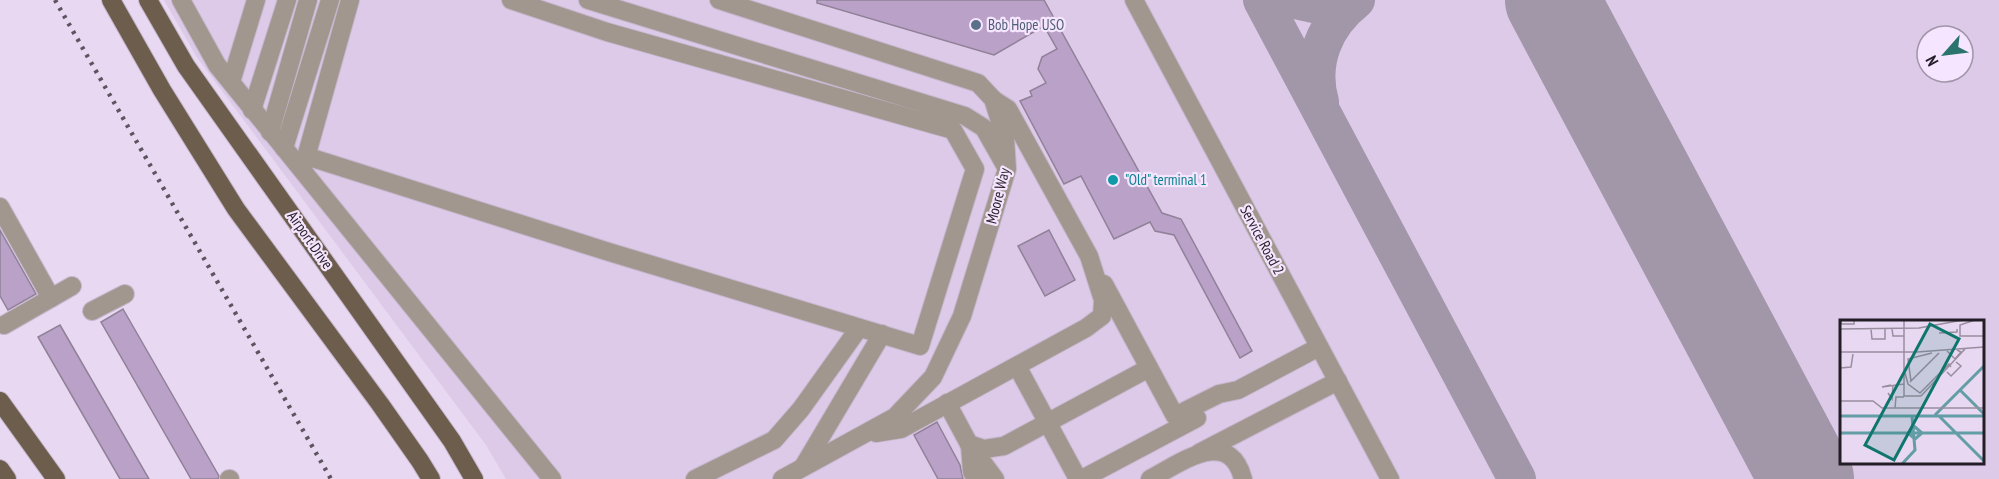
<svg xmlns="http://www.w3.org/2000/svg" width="1999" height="479" font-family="'PT Sans Narrow',sans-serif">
  <rect width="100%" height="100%" fill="#e8d8f1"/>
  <path fill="#ddc9e8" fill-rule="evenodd" d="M164,0H1999V479H506L486,445L196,56ZM1927,36H1963V72H1927ZM1842,322H1982V462H1842Z"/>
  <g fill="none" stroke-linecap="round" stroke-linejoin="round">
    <g stroke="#a296a9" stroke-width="38">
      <polyline points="1262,0 1517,479"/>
      <polyline points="1295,0 1318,5 1349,0"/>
      <polyline points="1550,0 1554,5"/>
      <path d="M1320,102C1309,63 1324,25 1356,0"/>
    </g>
    <polyline stroke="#a296a9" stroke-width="94" points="1552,0 1807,479"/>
  </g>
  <g fill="#baa1c8" stroke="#908198" stroke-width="1.5">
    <polygon points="817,0 1044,0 1162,213 1181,219 1252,351 1240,358 1174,235 1155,231 1150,222 1114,239 1081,176 1064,184 1020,101 1032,96 1030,91 1046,83 1038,69 1042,57 1057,49 1044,26 994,55 817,3"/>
    <polygon points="0,230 36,294 8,310 0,296"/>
    <polygon points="1049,230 1075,280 1045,296 1018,246"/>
    <polygon points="123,309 219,476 218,479 191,479 101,322"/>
    <polygon points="60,325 149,479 120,479 38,337"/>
    <polygon points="937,422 960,465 963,479 938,479 914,435"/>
  </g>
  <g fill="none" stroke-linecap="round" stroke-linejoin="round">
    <defs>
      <g id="minor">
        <polyline points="181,0 217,65 552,479"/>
        <polyline points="588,0 965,116 984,128 1005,165"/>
        <polyline points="719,0 978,83 993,99 1005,137 1007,169 962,316 933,377 895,417 782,479"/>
        <polyline points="1134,0 1390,479"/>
        <polyline points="231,82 256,0"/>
        <polyline points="252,110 287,0"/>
        <polyline points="270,132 308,0"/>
        <polyline points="284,148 330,0"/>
        <polyline points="306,156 609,252 920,346 975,169 953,130 607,32 511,0"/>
        <polyline points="303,168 350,0"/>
        <polyline points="0,207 51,298"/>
        <polyline points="1104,284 1175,416 1219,394 1238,390 1319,347"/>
        <polyline points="92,311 125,294"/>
        <polyline points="4,325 72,286"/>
        <polyline points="1017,366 1078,479"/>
        <polyline points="947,403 969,444 995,479"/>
        <polyline points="876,433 901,429 1086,328 1102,316 1103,300 1089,256 1008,109 994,100"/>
        <polyline points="969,444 984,449 1004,446 1149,368"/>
        <polyline points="970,446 972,472 976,479"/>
        <polyline points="1199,453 1338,381"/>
        <polyline points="803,467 882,334"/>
        <polyline points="229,479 230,479"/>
        <polyline points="695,479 774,440 801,409 859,328"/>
        <polyline points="1082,479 1197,418"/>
        <path d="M1150,479C1179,464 1229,425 1243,479"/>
      </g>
      <g id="major">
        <polyline points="111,0 162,90 236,209 380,404 420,461 431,479"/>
        <polyline points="148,0 186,66 452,441 474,479"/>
        <polyline points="0,401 56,479"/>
        <polyline points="0,469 7,479"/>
      </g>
    </defs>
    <use href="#minor" stroke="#c5b6cc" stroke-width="20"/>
    <use href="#major" stroke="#c5b6cc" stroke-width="20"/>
    <use href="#minor" stroke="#a1978e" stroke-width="18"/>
    <use href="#major" stroke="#6c5d4c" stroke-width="18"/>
    <polyline stroke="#5d5461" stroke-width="4.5" stroke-dasharray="3 6" stroke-linecap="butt" points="55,0 331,479"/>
  </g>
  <circle fill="#5c6f8a" stroke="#f5e5fe" stroke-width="2" cx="976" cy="25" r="6"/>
  <circle fill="#0f9aa8" stroke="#f5e5fe" stroke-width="2" cx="1113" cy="180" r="6"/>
  <g text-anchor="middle" stroke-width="4.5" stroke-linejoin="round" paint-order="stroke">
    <g font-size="15" fill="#4e5e75" stroke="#f5e5fe" text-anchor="start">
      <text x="988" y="30">Bob Hope USO</text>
    </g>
    <g font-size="15" fill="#0d838f" stroke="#f5e5fe" text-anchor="start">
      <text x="1125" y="185">"Old" terminal 1</text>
    </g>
    <g font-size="15" fill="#231d26" stroke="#f5e5fe">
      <text transform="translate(998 196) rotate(-76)" y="5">Moore Way</text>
      <text transform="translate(310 240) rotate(55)" y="5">Airport Drive</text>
      <text transform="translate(1262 240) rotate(62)" y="5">Service Road 2</text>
    </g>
  </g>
  <g transform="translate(1840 320)">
    <rect width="144" height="144" fill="#e8d8f1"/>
    <path fill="none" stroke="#639da6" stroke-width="3" d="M121,71L144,94M95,95L144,46M0,96H144M99,96L144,141M75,107L82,113L75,119L68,113ZM0,113H144M62,144L75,130L72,96"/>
    <path fill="none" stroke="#998da0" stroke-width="1.5" d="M1,0V4H14V0M64,0V33M135,0L120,5V16H144M0,9L79,8L123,0M31,9L32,19H45V9M52,9L53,16H64M99,13L117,12V9M107,31L115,39L121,32L117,30M0,32H77L144,27M64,33V76H81M0,48L11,47L13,34M107,52L111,56L121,46L116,42M65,53L68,64L80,73L109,44L111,47M71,61L68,39L92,33M70,62L99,33M51,65L42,67L64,64M48,73L52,79L53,65M81,76L125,29M0,81H33L42,88H144M55,88L56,77H64"/>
    <path fill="#0f766e" fill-opacity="0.15" stroke="#0f766e" stroke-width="3" d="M90,4L119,19L54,140L25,125Z"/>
    <rect width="144" height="144" fill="none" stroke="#231d26" stroke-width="3"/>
  </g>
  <g transform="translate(1945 54) rotate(242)"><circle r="28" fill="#f5e5fe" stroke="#a195a8" stroke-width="1.5"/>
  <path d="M0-4.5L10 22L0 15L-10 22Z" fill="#2b746e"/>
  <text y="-9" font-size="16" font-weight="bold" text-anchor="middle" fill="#231d26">N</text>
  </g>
</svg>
